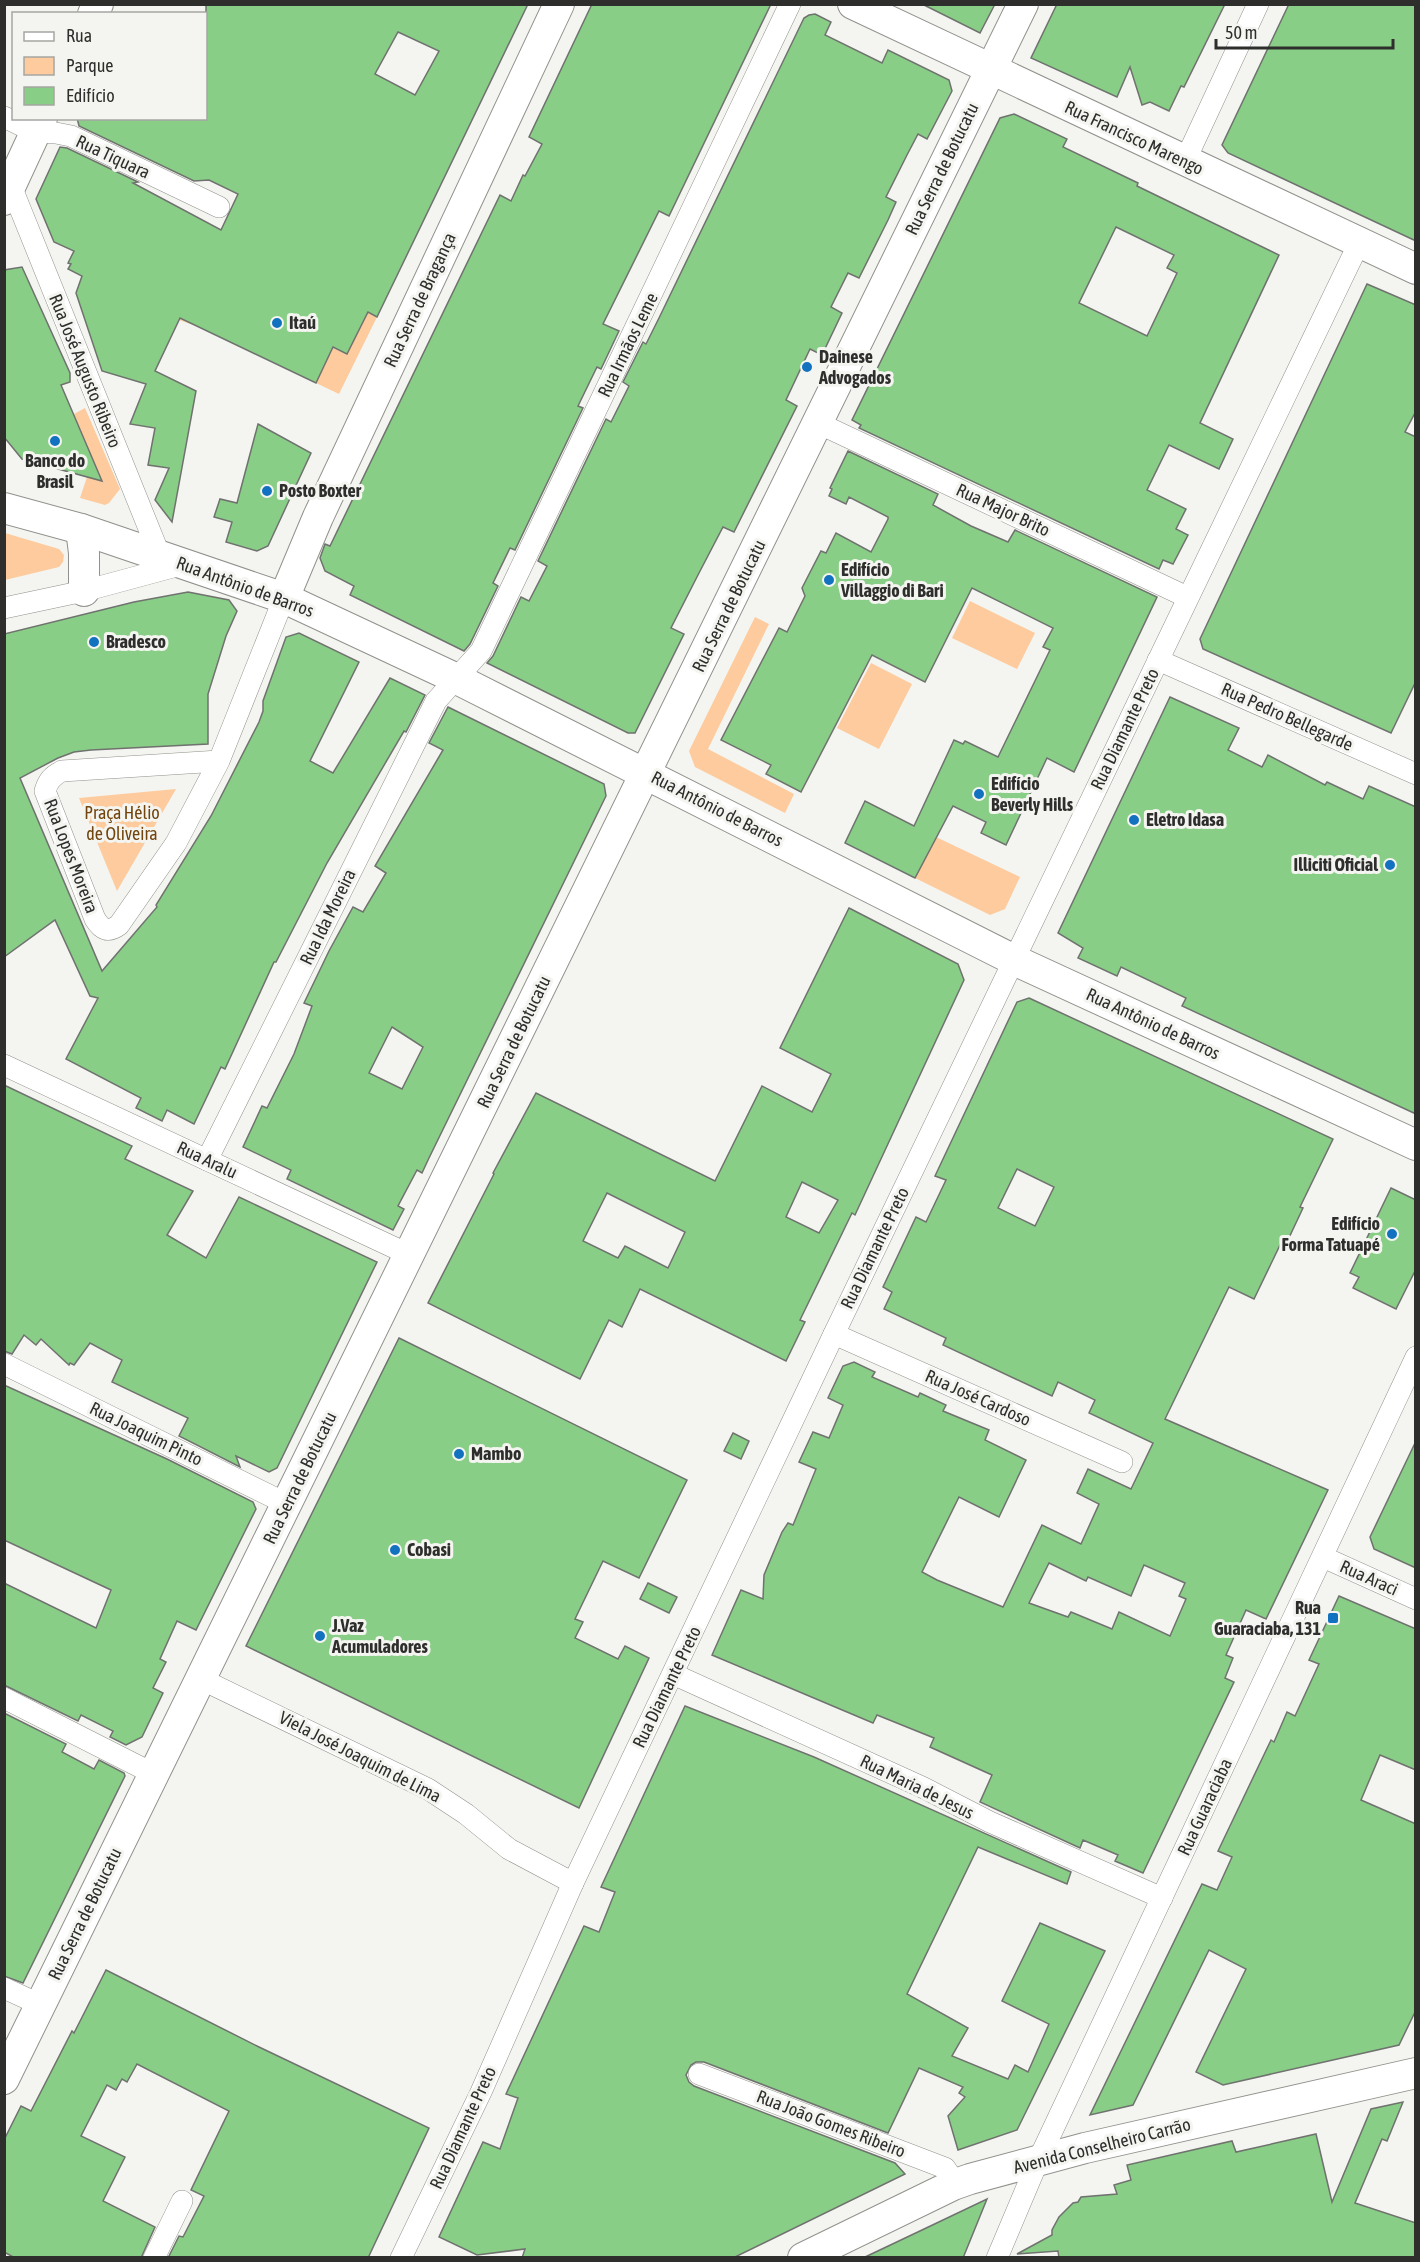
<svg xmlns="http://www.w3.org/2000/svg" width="1420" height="2262" font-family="'Asap Condensed',sans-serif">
  <rect width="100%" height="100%" fill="#f4f5f0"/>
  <g fill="#fdcb9d">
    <polygon points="222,228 377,317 339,394 316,383 333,348 347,354 354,340 202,328 179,320"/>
    <polygon points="85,408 120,489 109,503 105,505 80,498 87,477 98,472 74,414"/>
    <polygon points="5,533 59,549 64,555 63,562 59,567 5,580"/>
    <polygon points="970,601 1035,633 1017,669 952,638"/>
    <polygon points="755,617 769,624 708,749 794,794 785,813 695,767 689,751"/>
    <polygon points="871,663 912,684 879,749 837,728"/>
    <polygon points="176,789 117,891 79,798"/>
    <polygon points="936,837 1020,877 1005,909 990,915 915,878"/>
  </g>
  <g fill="#89ce87" stroke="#6f726e" stroke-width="1.5" fill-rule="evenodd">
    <path d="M206,4H528L377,317L368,312L347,354L333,347L316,383L180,318L155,371L196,391L172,522L155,500L169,468L148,465L155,428L130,424L146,384L102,371L76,293L82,276L68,269L71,264L68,263L74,251L54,242L36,199L60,147L67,148L138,182L133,183L221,230L238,194L209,180L194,181L79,126L77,118H206ZM398,32L439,51L415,95L375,74Z"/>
    <polygon points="592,4 771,4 669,216 659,211 603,324 619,331 601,369 597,367 578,406 583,408 515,550 510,548 493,583 498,586 470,644 464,651 350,595 354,586 325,571 320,558 325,544 330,546 500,195 511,201 523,175 525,176 542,144 529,137"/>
    <polygon points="922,4 995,4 980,33"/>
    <polygon points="1057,4 1225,4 1184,87 1181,86 1169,111 1150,102 1142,105 1130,67 1117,97 1031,58"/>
    <polygon points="1289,4 1416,4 1416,241 1228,153 1222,145"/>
    <polygon points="815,14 831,22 825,35 882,63 888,50 949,80 952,91 927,139 918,134 907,155 886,197 896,202 888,220 859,278 848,273 831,307 842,313 822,355 810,349 786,400 797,406 734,532 723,527 699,573 671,628 684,634 635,733 628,733 487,663 493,656 521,597 529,601 547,566 538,561 606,419 611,422 629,386 623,382 643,342 646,344 659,318 804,18 809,15"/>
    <path d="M1014,114L1067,139L1063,147L1138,183L1137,186L1279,255L1200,423L1233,439L1219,469L1169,445L1147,490L1186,509L1176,529L1188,535L1173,564L1163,560L1159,569L859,428L861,425L852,420L1000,118ZM1116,227L1174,255L1167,268L1177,273L1147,336L1079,303Z"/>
    <polygon points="22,267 70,373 70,382 61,385 102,481 22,459 4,437 4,270"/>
    <polygon points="1367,284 1416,305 1416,411 1405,432 1416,437 1416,681 1391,733 1203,649 1200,639"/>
    <polygon points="258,424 311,453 268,546 257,551 226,542 232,522 214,517 220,499 237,503"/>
    <polygon points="848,451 938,494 933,505 971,526 1008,542 1015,530 1157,597 1074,772 1047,758 1006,845 981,833 986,822 953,806 915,878 845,843 865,801 914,826 954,740 963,744 965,741 998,757 1050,650 1043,647 1053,628 972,588 925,682 872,655 801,792 766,774 771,765 721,740 779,628 787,632 805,596 802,588 821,551 826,553 836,533 871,552 888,519 888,517 849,497 846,504 829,496 832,489 830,488"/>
    <polygon points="188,592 229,600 237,611 226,636 208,694 208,744 91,750 74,752 58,758 20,778 102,971 157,907 156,905 211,816 259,722 263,711 263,701 286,637 299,633 359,662 310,761 333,773 390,678 425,695 406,732 404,731 327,863 276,962 274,962 225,1069 221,1067 194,1124 167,1110 162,1121 136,1108 141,1098 66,1059 98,998 90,996 55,920 4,957 4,634 134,602"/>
    <polygon points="1170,697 1239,728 1228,750 1262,767 1268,755 1325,785 1327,782 1363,799 1369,786 1416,807 1416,1114 1182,1006 1186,998 1121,967 1117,976 1078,958 1083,948 1058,933"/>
    <path d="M448,707L604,784L606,796L429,1158L422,1173L417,1170L398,1206L404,1209L393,1230L287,1179L291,1170L243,1147L262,1106L267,1108L294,1054L312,1006L304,1003L329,951L353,907L363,912L386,873L375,866L443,750L429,743ZM392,1027L423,1047L402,1089L369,1073Z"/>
    <path d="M849,908L958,964L964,980L855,1215L852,1213L800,1320L805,1322L786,1361L640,1289L622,1327L609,1320L580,1379L428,1303L494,1174L493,1173L536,1093L715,1181L762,1086L812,1112L831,1074L780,1048ZM802,1182L838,1200L819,1233L786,1217ZM607,1193L685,1232L668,1268L625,1246L618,1258L583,1241Z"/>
    <path d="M1029,998L1333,1139L1300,1207L1303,1208L1286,1244L1282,1241L1254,1299L1229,1287L1165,1419L1328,1490L1266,1619L1246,1610L1226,1655L1233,1658L1225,1678L1234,1682L1143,1873L1115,1861L1118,1855L1083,1840L1080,1848L980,1802L992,1775L930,1747L934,1738L877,1715L873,1723L712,1655L741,1590L763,1599L764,1575L782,1532L788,1523L793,1525L816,1469L799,1462L813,1432L829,1438L843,1405L828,1398L843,1366L854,1362L875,1372L872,1377L918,1397L920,1393L946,1405L943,1411L989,1430L985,1440L1026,1460L999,1517L959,1497L922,1572L937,1580L1003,1607L1042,1525L1081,1544L1099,1504L1077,1493L1088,1469L1131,1489L1153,1443L1089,1413L1095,1400L1058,1382L1052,1396L943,1345L946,1338L884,1309L892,1292L883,1287L916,1217L926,1222L946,1180L935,1176L1017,1002ZM1017,1169L1054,1187L1035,1226L998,1208ZM1049,1563L1086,1581L1088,1577L1131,1596L1144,1565L1185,1583L1179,1596L1186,1599L1170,1636L1119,1612L1112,1629L1071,1612L1068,1617L1029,1603Z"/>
    <polygon points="4,1085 132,1146 125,1159 193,1191 167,1235 206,1258 239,1197 377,1262 277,1468 269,1472 236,1456 240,1467 179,1436 188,1418 112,1382 122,1360 90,1343 74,1365 70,1363 69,1365 41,1339 36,1345 24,1335 12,1354 4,1351"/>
    <polygon points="1391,1188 1416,1200 1416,1269 1396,1309 1353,1288 1359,1277 1350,1273"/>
    <polygon points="399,1338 687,1480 639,1578 603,1561 575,1619 583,1622 575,1638 618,1659 625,1646 649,1658 579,1808 246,1646"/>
    <polygon points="4,1385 167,1459 253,1502 256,1509 196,1630 177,1621 160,1659 166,1662 153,1688 163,1693 142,1737 126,1745 110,1737 113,1731 81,1715 78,1721 4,1685 4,1583 96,1628 111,1590 4,1540"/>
    <polygon points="733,1433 749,1441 741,1459 724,1451"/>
    <polygon points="1416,1441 1416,1568 1374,1549 1370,1537"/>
    <polygon points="648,1583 677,1597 669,1613 640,1599"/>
    <polygon points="1339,1596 1416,1629 1416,1770 1380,1755 1361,1800 1416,1824 1416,2010 1399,2045 1223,2085 1196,2072 1246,1969 1209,1950 1133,2105 1090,2115 1202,1884 1217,1890 1232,1857 1218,1851 1271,1740 1274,1742 1287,1712 1295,1716 1319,1664 1309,1660"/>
    <polygon points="685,1706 814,1757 1071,1872 1067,1884 978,1847 907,1994 968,2028 952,2056 1008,2079 1015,2065 1028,2072 1049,2024 1002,2001 1040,1923 1105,1951 1017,2130 958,2150 948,2116 965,2097 959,2093 963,2087 919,2068 888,2133 704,2062 696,2062 691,2065 686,2075 689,2082 694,2086 895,2163 905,2174 733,2258 522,2258 525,2249 477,2255 439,2237 483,2142 500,2149 518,2098 506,2094 584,1926 599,1932 615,1892 601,1887"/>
    <polygon points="4,1713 66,1744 62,1752 94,1769 99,1760 124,1773 125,1776 23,1983 4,1976"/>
    <polygon points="106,1970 259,2047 429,2128 368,2258 168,2258 179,2236 183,2237 204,2196 191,2190 229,2111 137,2064 127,2082 122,2079 116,2090 107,2085 81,2136 125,2157 103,2201 155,2227 141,2258 15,2258 4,2252 4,2140 21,2106 31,2111 72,2031 74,2033"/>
    <polygon points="1403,2102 1387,2141 1382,2139 1355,2203 1416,2223 1416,2258 1059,2258 1058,2251 1017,2254 1052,2235 1052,2230 1059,2217 1073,2203 1078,2202 1081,2197 1117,2194 1114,2185 1131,2180 1127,2165 1232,2141 1236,2152 1316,2134 1332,2202 1371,2109"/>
    <polygon points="987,2199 963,2258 863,2258 922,2230"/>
  </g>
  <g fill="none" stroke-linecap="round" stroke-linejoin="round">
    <defs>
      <g id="street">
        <polyline points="4,117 35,132 56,133 71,136 219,207"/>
        <polyline points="1185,161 1258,4"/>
        <polyline points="11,186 160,556"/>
        <polyline points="818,423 1187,597"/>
        <polyline points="4,608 84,591 184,564"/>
        <polyline points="1158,660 1416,774"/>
        <path d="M219,761L62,771C52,776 48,781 45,791L95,919C102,930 108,933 119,925L176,843L219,761L284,598"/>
        <polyline points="4,1065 410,1255"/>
        <polyline points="207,1160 436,701 481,651 790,4"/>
        <polyline points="834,1334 1122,1462"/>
        <polyline points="4,1364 287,1504"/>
        <polyline points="1323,1557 1416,1599"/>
        <polyline points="673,1674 922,1787 990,1822 1162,1898"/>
        <polyline points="201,1679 428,1789 466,1814 509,1849 573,1883"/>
        <polyline points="4,1698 154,1774"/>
        <polyline points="4,1988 41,2005"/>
        <polyline points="699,2074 945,2168 956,2184"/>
        <polyline points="154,2258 182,2201"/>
        <polyline points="401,2258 481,2092 573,1883 834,1334 1359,243"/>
        <polyline points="997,2258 1038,2161 1416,1357"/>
      </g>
      <g id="secondary">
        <polyline points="853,4 1416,269"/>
        <polyline points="93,14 98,4"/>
        <polyline points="4,200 42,118"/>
        <polyline points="4,508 81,529 284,598 455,678 1014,960 1416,1145"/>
        <polyline points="81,529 84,553 84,591"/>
        <polyline points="284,598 318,517 559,4"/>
        <polyline points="4,2079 1023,4"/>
        <polyline points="803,2258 953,2185 970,2179 1085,2148 1416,2073"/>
      </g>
    </defs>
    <use href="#street" stroke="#91928d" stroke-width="22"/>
    <use href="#secondary" stroke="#91928d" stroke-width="32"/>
    <use href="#street" stroke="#fff" stroke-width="21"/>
    <use href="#secondary" stroke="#fff" stroke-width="30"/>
  </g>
  <g fill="#1372bf" stroke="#f4f5f0" stroke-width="2">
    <circle cx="277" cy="323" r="6"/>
    <circle cx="807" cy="367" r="6"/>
    <circle cx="55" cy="441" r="6"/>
    <circle cx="267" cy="491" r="6"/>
    <circle cx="829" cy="580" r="6"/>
    <circle cx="94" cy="642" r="6"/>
    <circle cx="979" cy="794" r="6"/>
    <circle cx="1134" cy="820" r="6"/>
    <circle cx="1390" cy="865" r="6"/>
    <circle cx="1392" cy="1234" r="6"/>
    <circle cx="459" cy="1454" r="6"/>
    <circle cx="395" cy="1550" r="6"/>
    <rect x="1327" y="1612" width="12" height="12" rx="3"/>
    <circle cx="320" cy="1636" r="6"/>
  </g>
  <g text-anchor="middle" stroke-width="6" stroke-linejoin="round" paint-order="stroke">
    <g font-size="18" fill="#2e2f2d" stroke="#f4f5f0">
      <text transform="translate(1134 138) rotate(25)" y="6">Rua Francisco Marengo</text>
      <text transform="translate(113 157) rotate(25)" y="6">Rua Tiquara</text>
      <text transform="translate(942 169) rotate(-64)" y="6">Rua Serra de Botucatu</text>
      <text transform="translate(420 300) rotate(-65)" y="6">Rua Serra de Bragança</text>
      <text transform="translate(628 345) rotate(-64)" y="6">Rua Irmãos Leme</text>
      <text transform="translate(85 371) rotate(68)" y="6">Rua José Augusto Ribeiro</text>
      <text transform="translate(1003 510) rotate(25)" y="6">Rua Major Brito</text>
      <text transform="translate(245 587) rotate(20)" y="6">Rua Antônio de Barros</text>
      <text transform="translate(729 606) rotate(-64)" y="6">Rua Serra de Botucatu</text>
      <text transform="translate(1287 717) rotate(24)" y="6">Rua Pedro Bellegarde</text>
      <text transform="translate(1125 729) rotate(-64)" y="6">Rua Diamante Preto</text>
      <text transform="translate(717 809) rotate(27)" y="6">Rua Antônio de Barros</text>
      <text transform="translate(71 856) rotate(69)" y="6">Rua Lopes Moreira</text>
      <text transform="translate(328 917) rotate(-64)" y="6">Rua Ida Moreira</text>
      <text transform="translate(1153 1024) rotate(25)" y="6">Rua Antônio de Barros</text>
      <text transform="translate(514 1042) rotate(-64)" y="6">Rua Serra de Botucatu</text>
      <text transform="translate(207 1160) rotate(25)" y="6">Rua Aralu</text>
      <text transform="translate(875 1248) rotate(-64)" y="6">Rua Diamante Preto</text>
      <text transform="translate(978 1398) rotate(24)" y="6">Rua José Cardoso</text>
      <text transform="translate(146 1434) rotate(26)" y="6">Rua Joaquim Pinto</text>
      <text transform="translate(300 1478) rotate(-64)" y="6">Rua Serra de Botucatu</text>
      <text transform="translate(1369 1578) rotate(24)" y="6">Rua Araci</text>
      <text transform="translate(667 1687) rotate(-64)" y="6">Rua Diamante Preto</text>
      <text transform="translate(360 1757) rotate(27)" y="6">Viela José Joaquim de Lima</text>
      <text transform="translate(917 1787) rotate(26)" y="6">Rua Maria de Jesus</text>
      <text transform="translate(1205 1807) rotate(-65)" y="6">Rua Guaraciaba</text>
      <text transform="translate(85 1914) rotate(-64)" y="6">Rua Serra de Botucatu</text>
      <text transform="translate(831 2124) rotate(21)" y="6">Rua João Gomes Ribeiro</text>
      <text transform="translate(463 2128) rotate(-65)" y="6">Rua Diamante Preto</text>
      <text transform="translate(1102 2146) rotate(-14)" y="6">Avenida Conselheiro Carrão</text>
    </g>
    <g font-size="18" font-weight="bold" fill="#2e2f2d" stroke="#f4f5f0" text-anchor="start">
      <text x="289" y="329">Itaú</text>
      <text x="819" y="363">Dainese<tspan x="819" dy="21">Advogados</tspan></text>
      <text x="55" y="467" text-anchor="middle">Banco do<tspan x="55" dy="21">Brasil</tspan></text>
      <text x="279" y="497">Posto Boxter</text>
      <text x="841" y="576">Edifício<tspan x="841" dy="21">Villaggio di Bari</tspan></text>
      <text x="106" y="648">Bradesco</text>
      <text x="991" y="790">Edifício<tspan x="991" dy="21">Beverly Hills</tspan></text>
      <text x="1146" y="826">Eletro Idasa</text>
      <text x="1378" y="871" text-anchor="end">Illiciti Oficial</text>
      <text x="1380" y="1230" text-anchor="end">Edifício<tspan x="1380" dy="21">Forma Tatuapé</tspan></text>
      <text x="471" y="1460">Mambo</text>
      <text x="407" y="1556">Cobasi</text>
      <text x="1321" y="1614" text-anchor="end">Rua<tspan x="1321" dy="21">Guaraciaba, 131</tspan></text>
      <text x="332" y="1632">J.Vaz<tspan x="332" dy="21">Acumuladores</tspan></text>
    </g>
    <g font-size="18" fill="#73450e" stroke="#f4f5f0">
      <text x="122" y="819">Praça Hélio<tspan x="122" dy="21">de Oliveira</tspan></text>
    </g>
  </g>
  <rect width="1420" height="2262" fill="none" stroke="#2e2f2d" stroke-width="12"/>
  <rect x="12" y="12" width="195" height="108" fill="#f4f5f0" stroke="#a5a6a2" stroke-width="1.5"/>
  <rect x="24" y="32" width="30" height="9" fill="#ffffff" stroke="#a5a6a2" stroke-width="1.5"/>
  <text x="66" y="42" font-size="18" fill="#2e2f2d">Rua</text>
  <rect x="24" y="57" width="30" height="18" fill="#fdcb9d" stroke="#a5a6a2" stroke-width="1.5"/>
  <text x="66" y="72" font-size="18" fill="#2e2f2d">Parque</text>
  <rect x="24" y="87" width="30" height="18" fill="#89ce87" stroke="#a5a6a2" stroke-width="1.5"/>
  <text x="66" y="102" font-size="18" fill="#2e2f2d">Edifício</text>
  <path d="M1216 39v9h177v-9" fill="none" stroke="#2e2f2d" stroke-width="3"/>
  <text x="1225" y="39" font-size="18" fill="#2e2f2d" stroke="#f4f5f0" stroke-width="4.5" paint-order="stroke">50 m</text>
</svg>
